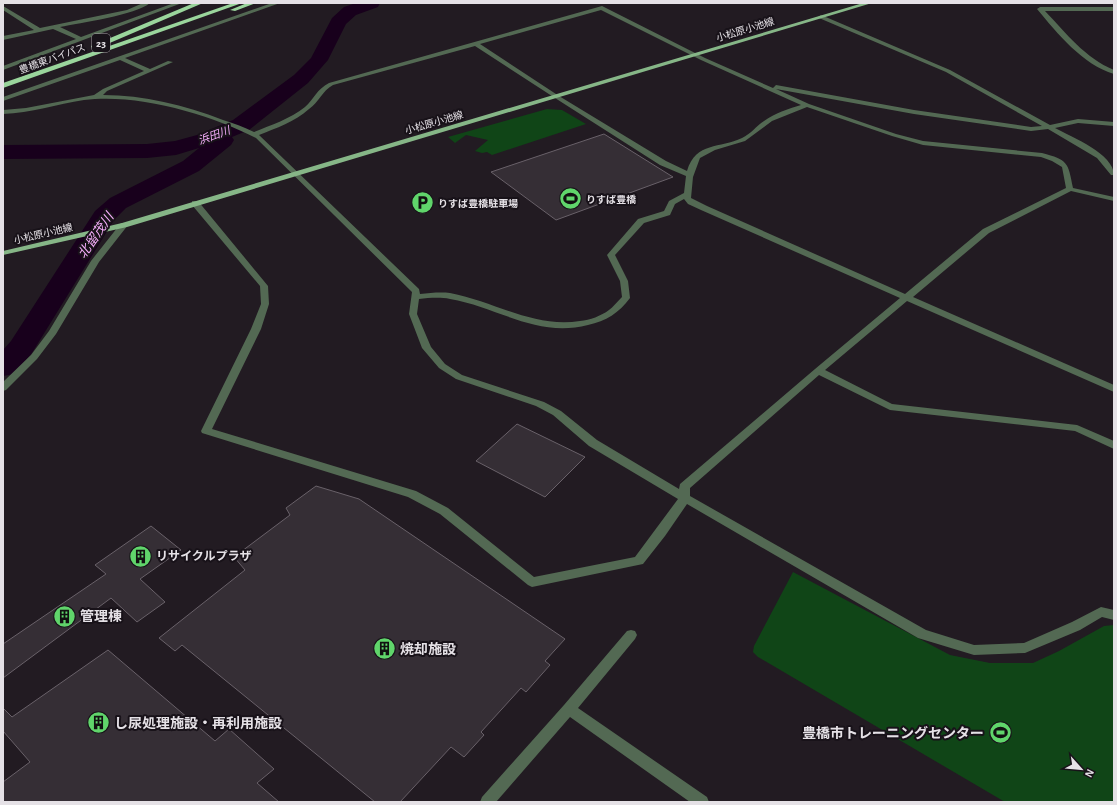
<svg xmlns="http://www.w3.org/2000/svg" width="1117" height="805" font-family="'Alegreya Sans','Noto Sans JP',sans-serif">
  <rect width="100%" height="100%" fill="#221b22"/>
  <g fill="#104517">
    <polygon points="547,109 562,110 586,124 492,155 487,152 482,153 475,151 488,140 466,135 455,143 448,137"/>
    <polygon points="793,572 950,655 990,663 1033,663 1059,651 1104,626 1114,625 1114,802 1005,802 758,657 753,652 754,646"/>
  </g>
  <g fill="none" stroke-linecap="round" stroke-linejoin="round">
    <polygon fill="#18001c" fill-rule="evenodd" points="356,3 380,3 378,7 356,15 346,24 328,60 308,83 249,130 232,137 234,140 231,145 199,171 126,208 114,220 32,353 14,374 3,376 3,350 11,341 95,211 110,198 183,161 199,148 176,155 147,158 3,159 3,145 147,144 175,141 197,135 233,120 294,75 311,58 332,18 344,7"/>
  </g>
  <g fill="#352e35" stroke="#696169">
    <polygon points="604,134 673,177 556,220 491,172"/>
    <polygon points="517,424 585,457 545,497 476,461"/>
    <polygon points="316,486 359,499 565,639 545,661 550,665 526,692 521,688 481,732 484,735 464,757 451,747 400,802 375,802 182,645 175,651 159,638 245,570 234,557 290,515 286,508"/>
    <polygon points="151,526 181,550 140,579 165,602 137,622 111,598 3,678 3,644 106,574 95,565"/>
    <polygon points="108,650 215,741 229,729 274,769 257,783 279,802 3,802 3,782 30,762 3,731 3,708 12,717"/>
  </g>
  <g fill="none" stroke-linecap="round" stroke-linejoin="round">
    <g fill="#536953" fill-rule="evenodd">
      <path d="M143,3H150C136,15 80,23 60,27L81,37L174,3H182L3,70V66L76,39L53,29L3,40V36L34,30L3,10V6L40,28L127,10Z"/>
      <path d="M272,3H280L125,58L150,69L168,61L173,62L107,91L103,95C144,95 184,105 223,120C233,123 244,127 254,132C271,125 290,119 305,107C314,99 317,89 329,83L602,6L705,58L773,88L776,85L914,110L1031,127L1042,126L946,72L819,18L818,17L821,15L950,70L1050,125L1078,119L1114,122V126L1078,123L1055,128C1072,137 1114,154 1114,175H1111L1097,158L1048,129L1031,131L914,114L776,89L809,104L896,134L923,141L1042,153C1068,160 1068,162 1073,188L1114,197V201L1071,191L989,233L913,297L1114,385V392L907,301L825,370L892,404L1077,425L1114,441V449L1075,431L890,410L819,375L690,488V496L926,630L974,645L1024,643L1072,622L1101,607L1114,610V620L1102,617L1080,630L1025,653L974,655L918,638L687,504L665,536L643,564L532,587L528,585L440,514L408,497L202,433L201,431L251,329L261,304L260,286L192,205V201H198L268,286L269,304L261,329L212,429L416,491L448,508L534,577L635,557L678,499L589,446L553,415L536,406L456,379L439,368L422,348L409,314L412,292L256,138C210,114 137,93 84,100C57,104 31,113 3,114V110L26,108L94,95L103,89L144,71L120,60L3,101V97ZM601,10L701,60L801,105C788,109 775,113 764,121C756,126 751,134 742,138C720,149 696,141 687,171L666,161L559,96L480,44ZM475,46L555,98L660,165L686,176L684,193L669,201L664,211L638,219L607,255L620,281L622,297C617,302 613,307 609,310C601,316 590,320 580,321C533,328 496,302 450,293C440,292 430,293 420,294L419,289L259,135C276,128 295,122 309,109C319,102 322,91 333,85ZM807,107L892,136L923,145L1041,157L1052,161L1062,167L1066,188L983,229L905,294L707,206L691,198L693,177L700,158L715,150L745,141L772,121ZM684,199L688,204L701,210L900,298L815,369L680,484L679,489L597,440L561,411L544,402L462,375L445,364L431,347L417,314L419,299C429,298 440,297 450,299C498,307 536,338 588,325C606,321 619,313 630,298L628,281L615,255L644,223L670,215L675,204Z"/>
      <path d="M1114,7V11H1045C1066,33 1085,58 1114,70V74C1083,65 1057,33 1037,9L1040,7Z"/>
      <polygon points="121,223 124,223 128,225 99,262 56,334 37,359 6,390 3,391 3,382 31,355 49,331 91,261"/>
      <polygon points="631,630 635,631 637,635 635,639 578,708 707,797 709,802 690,802 570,717 496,802 480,802 482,797 564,705 627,631"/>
    </g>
    <polygon fill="#86b687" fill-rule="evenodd" points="863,3 872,3 127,227 3,255 3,251 122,223"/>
    <g fill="#9ad59c" fill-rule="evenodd">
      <polygon points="194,3 203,3 98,48 92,48 91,46"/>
      <polygon points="233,3 242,3 3,88 3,83"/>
      <polygon points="247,3 256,3 235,11 230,10"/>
    </g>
  </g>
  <defs>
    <symbol id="stadium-disc" viewBox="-11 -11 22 22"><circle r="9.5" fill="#60d56b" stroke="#181219"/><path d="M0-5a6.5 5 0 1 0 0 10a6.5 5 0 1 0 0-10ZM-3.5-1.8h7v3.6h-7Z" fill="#111"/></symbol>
    <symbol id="parking-disc" viewBox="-11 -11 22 22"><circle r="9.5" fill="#60d56b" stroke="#181219"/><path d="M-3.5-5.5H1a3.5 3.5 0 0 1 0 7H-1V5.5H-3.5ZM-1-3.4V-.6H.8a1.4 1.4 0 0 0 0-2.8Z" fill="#111"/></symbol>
    <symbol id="building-disc" viewBox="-11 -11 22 22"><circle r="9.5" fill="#60d56b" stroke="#181219"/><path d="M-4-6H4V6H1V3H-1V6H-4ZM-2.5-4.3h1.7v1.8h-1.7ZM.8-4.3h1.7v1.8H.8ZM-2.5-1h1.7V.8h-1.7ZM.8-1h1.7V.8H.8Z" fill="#111"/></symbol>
  </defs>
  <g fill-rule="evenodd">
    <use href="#stadium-disc" x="558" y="186" width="25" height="25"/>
    <use href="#parking-disc" x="410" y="190" width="25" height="25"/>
    <use href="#building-disc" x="128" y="544" width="25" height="25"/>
    <use href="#building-disc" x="52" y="604" width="25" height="25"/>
    <use href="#building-disc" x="372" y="636" width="25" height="25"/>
    <use href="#building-disc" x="86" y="710" width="25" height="25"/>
    <use href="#stadium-disc" x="988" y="720" width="25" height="25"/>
  </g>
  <g text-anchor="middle" stroke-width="4" stroke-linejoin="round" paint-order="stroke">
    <g font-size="10" fill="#e5e1e6" stroke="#181219">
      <text transform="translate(745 29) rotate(-17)" y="4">小松原小池線</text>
      <text transform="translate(52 58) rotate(-20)" y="4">豊橋東バイパス</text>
      <text transform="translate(434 122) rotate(-16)" y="4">小松原小池線</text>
      <text transform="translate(43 233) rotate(-13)" y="4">小松原小池線</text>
    </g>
    <g font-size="10" font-weight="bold" fill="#e5e1e6" stroke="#181219" text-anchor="start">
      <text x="586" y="203">りすぱ豊橋</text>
      <text x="438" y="207">りすぱ豊橋駐車場</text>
    </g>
    <rect fill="#181219" stroke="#a8a3a8" stroke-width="1" x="92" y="34" width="18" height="18" rx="3"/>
    <g font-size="11" font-weight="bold" fill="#e5e1e6">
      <text x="101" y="47">23</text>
    </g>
    <g font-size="11" font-style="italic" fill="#f5aefb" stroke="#181219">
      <text transform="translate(214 135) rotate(-20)" y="4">浜田川</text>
    </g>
    <g font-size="12" font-weight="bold" fill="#e5e1e6" stroke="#181219" text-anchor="start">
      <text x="156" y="560">リサイクルプラザ</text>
    </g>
    <g font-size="13" font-style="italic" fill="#f5aefb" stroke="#181219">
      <text transform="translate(95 235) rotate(-55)" y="5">北留茂川</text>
    </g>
    <g font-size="14" font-weight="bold" fill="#e5e1e6" stroke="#181219" text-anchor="start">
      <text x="80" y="621">管理棟</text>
      <text x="400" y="654">焼却施設</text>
      <text x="114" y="728">し尿処理施設・再利用施設</text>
      <text x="984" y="738" text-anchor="end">豊橋市トレーニングセンター</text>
    </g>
  </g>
  <rect width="1117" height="805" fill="none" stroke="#e5e1e6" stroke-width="8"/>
  <g transform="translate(1081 769) rotate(117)" stroke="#181219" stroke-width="3" paint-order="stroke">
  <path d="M0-3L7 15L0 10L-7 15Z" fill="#e5e1e6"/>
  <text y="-6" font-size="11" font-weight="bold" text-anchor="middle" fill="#e5e1e6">N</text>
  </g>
</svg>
